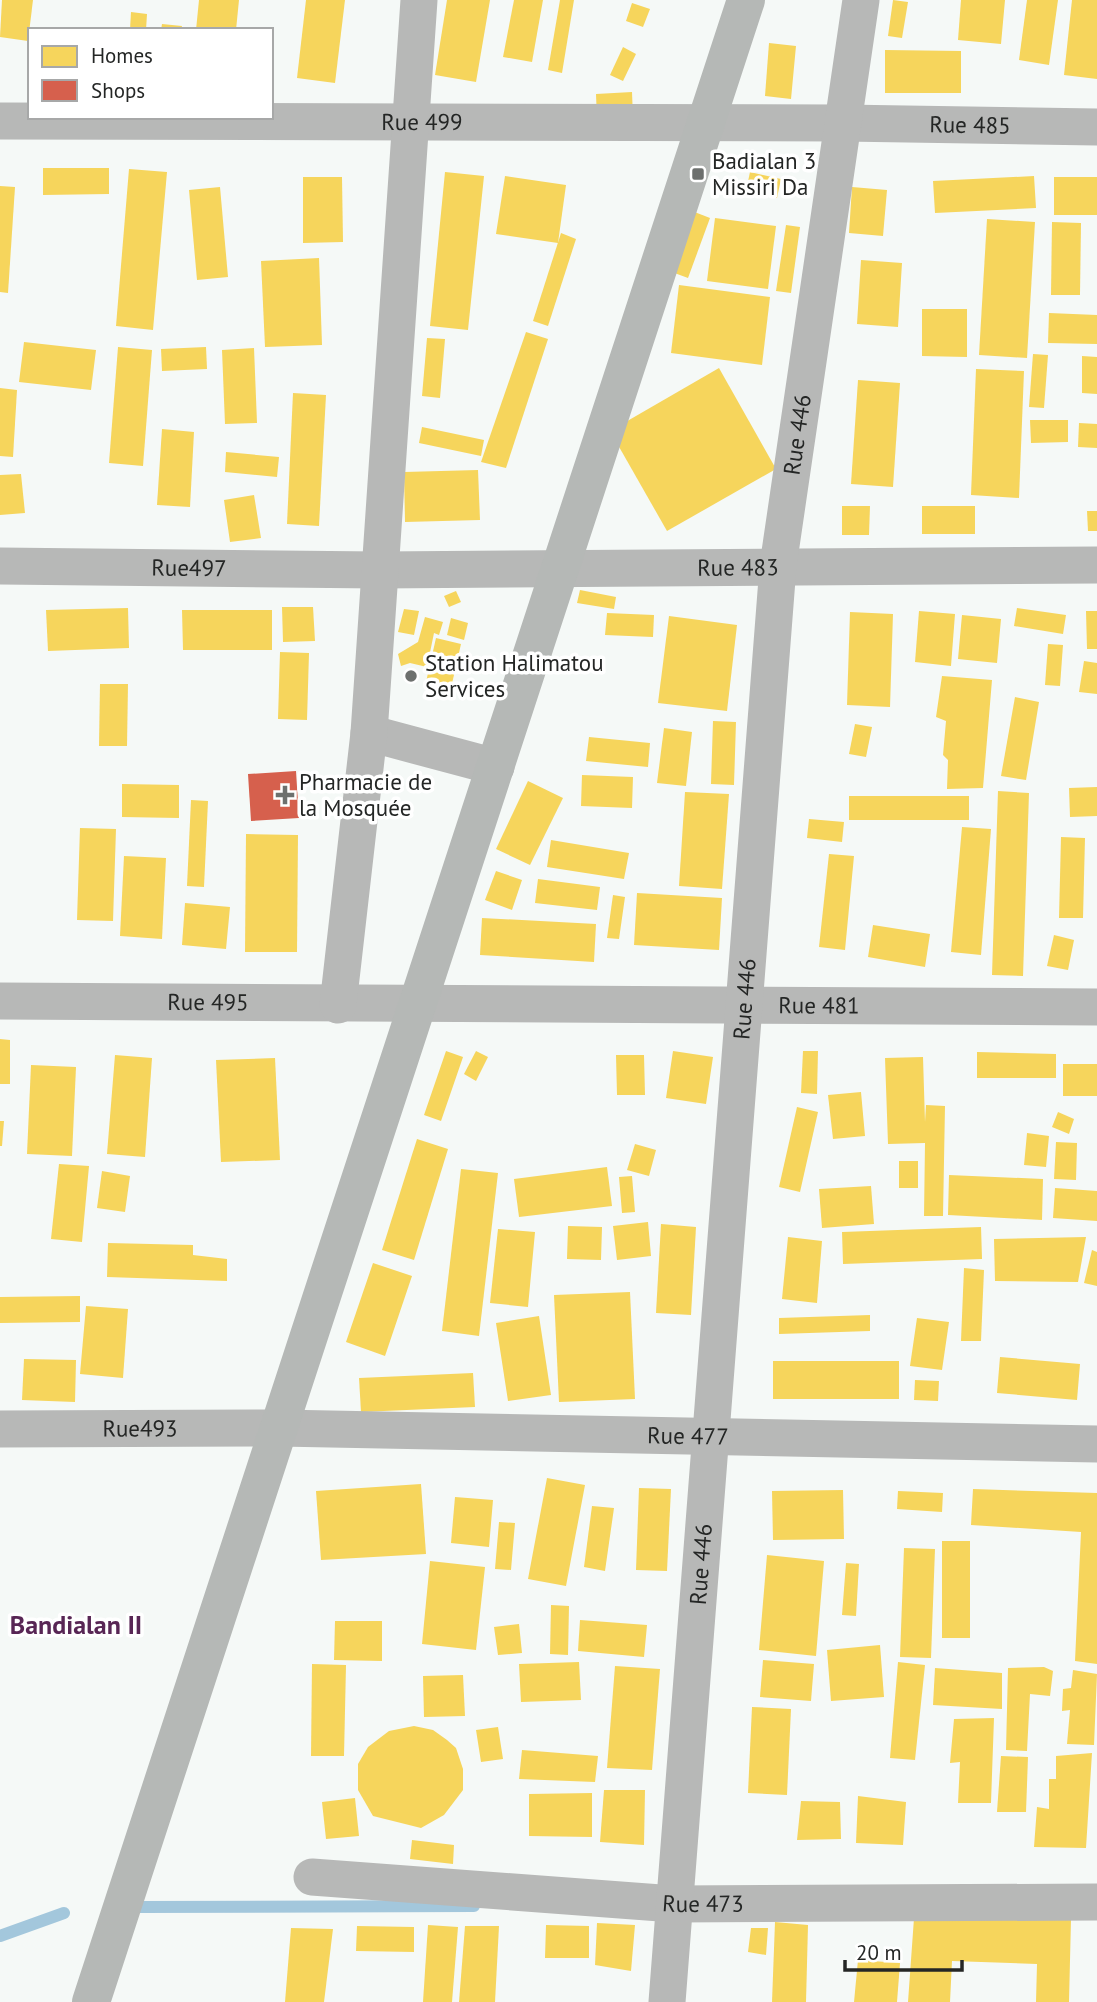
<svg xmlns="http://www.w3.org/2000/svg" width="1097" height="2002" font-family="'PT Sans',sans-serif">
  <rect width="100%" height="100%" fill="#f5f9f7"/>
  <g fill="#f6d55c">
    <polygon points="2,0 33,0 28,41 0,37"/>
    <polygon points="199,0 239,0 236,30 196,30"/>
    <polygon points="306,0 345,0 335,83 297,78"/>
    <polygon points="447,0 490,0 476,82 435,75"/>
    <polygon points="514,0 543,0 532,62 503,57"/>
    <polygon points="560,0 574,0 562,73 548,70"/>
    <polygon points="893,0 908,2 902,38 888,36"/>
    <polygon points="961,0 1005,0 1001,44 958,40"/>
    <polygon points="1027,0 1058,0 1049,65 1019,60"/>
    <polygon points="1072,0 1097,0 1097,79 1064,75"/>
    <polygon points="632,3 650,9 643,27 626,21"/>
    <polygon points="131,12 147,14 146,30 130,30"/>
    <polygon points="162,24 182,26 181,30 161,30"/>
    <polygon points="769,43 796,46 791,99 765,96"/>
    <polygon points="623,47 636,54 623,81 610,75"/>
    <polygon points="885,50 961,51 961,93 885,93"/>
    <polygon points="632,92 633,118 597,120 596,94"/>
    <polygon points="43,168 109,168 109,194 43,195"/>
    <polygon points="129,169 167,172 153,330 116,326"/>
    <polygon points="445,172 484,176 468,330 430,326"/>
    <polygon points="750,172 781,179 777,198 746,191"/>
    <polygon points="505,176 566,185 558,243 496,234"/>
    <polygon points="1034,176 1036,208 935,213 933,181"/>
    <polygon points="303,177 342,177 343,242 303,243"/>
    <rect x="1054" y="177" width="43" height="38"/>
    <polygon points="0,186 15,187 8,293 0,292"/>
    <polygon points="220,187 228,277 197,280 189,190"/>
    <polygon points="852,187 887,190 883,236 849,233"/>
    <polygon points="692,211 710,218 688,278 669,271"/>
    <polygon points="715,218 776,226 768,289 707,281"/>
    <polygon points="987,219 1035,222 1027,358 979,355"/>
    <polygon points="1052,222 1081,223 1080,295 1051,295"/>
    <polygon points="786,225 800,227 791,293 776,291"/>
    <polygon points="561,233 576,239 548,326 533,321"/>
    <polygon points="319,258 322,345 265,347 261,261"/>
    <polygon points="861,260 902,263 898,327 857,324"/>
    <polygon points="679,285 770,297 762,365 671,353"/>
    <polygon points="922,309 967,309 967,357 922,356"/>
    <polygon points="1049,313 1097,315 1097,344 1048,343"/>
    <polygon points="526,332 548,339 506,468 481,462"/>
    <polygon points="427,338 445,339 440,398 422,396"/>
    <polygon points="24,342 96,350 91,390 19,382"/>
    <polygon points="118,347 152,350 143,466 109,463"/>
    <polygon points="206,347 207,369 162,371 161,349"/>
    <polygon points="254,348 257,423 225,424 222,350"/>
    <polygon points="1033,354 1048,355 1044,408 1029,407"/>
    <polygon points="1082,356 1097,357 1097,394 1082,393"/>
    <polygon points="719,368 776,469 667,531 610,431"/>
    <polygon points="976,369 1024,371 1019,498 971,495"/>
    <polygon points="858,380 900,383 893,487 851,484"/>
    <polygon points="0,388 17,390 13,457 0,456"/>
    <polygon points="293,393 326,395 319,526 287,524"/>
    <polygon points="1030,420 1068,420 1068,442 1031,443"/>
    <polygon points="1079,423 1097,424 1097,448 1078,447"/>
    <polygon points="422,427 484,440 481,456 419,443"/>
    <polygon points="162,429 194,432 190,507 157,505"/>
    <polygon points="226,452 279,457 277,477 225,472"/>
    <polygon points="478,470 480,520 405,522 404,472"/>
    <polygon points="21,474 25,513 0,515 0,475"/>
    <polygon points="254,495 261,538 230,542 224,500"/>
    <polygon points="842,506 870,506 869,535 842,535"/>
    <rect x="922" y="506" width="53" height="28"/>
    <polygon points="1087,511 1097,511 1097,531 1088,531"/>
    <polygon points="580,590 616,597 614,609 577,603"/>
    <polygon points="456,591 461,602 449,607 444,596"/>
    <polygon points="282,607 313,607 315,641 283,642"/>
    <polygon points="128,608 129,648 48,651 46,610"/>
    <polygon points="1017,608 1066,615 1063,634 1014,626"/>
    <polygon points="404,609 419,611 414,635 398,632"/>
    <polygon points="182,610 272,610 272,650 183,650"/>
    <polygon points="919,611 955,614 951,666 915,662"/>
    <polygon points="1086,611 1097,611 1097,649 1087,649"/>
    <polygon points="850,612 893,614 890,707 847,705"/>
    <polygon points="607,613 654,615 653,637 605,635"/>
    <polygon points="962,615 1001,619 997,663 958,659"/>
    <polygon points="669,616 737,625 727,711 658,703"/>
    <polygon points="425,617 443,622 439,635 434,633 427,667 410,663 401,666 398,654 418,642"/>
    <polygon points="451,618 468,623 464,640 447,635"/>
    <polygon points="436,638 461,644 451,688 426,682"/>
    <polygon points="1048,644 1063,645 1060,686 1045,685"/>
    <polygon points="280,652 309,653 307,720 278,719"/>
    <polygon points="1084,661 1097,663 1097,694 1079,692"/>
    <polygon points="942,676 992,680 983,788 947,789 948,760 943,755 946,721 936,717"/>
    <polygon points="100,684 128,684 127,746 99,746"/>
    <polygon points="1015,697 1039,702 1026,780 1001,776"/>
    <polygon points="713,721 736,722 734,785 711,784"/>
    <polygon points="855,724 872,727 866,757 849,754"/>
    <polygon points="664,728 692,732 686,786 657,783"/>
    <polygon points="589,737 650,743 648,767 586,761"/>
    <polygon points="582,775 633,777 632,808 581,806"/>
    <polygon points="528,781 563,798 530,865 496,849"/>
    <polygon points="122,784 179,785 179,818 122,817"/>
    <polygon points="1097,787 1097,816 1070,817 1069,788"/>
    <polygon points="998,791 1029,793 1023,976 992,975"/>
    <polygon points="685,792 729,794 722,889 679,886"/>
    <rect x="849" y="796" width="120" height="24"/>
    <polygon points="191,800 208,801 204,887 187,886"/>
    <polygon points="809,819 844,822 842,842 807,838"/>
    <polygon points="962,827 991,829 981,955 951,952"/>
    <polygon points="80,828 116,829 113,921 77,920"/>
    <polygon points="246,834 298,835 297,952 245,952"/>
    <polygon points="1061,837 1085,838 1083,918 1059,918"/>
    <polygon points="551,840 629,853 624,879 547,867"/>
    <polygon points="829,854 854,856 845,950 819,947"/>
    <polygon points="124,856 166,858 162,939 120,936"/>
    <polygon points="496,871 522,880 512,910 485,900"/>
    <polygon points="538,879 600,887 597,910 535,903"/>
    <polygon points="637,893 722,898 719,950 634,945"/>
    <polygon points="613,895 625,897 619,939 607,938"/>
    <polygon points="185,903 230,907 226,949 182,945"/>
    <polygon points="482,918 596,924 594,962 480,955"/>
    <polygon points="873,925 930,934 925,967 868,957"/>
    <polygon points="1054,935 1074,940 1068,970 1047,966"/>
    <polygon points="0,1039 10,1040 10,1084 0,1084"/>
    <polygon points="446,1051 463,1057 441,1121 424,1115"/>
    <polygon points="476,1051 488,1057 476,1081 464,1074"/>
    <polygon points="673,1051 713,1057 706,1104 666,1098"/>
    <polygon points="803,1051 818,1051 817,1094 801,1093"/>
    <polygon points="977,1052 1056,1054 1056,1078 977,1078"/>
    <polygon points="115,1055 152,1058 145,1157 107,1154"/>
    <polygon points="616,1055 644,1055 645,1095 617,1095"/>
    <polygon points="923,1057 925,1122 926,1105 945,1106 943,1216 924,1216 925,1143 888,1144 885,1058"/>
    <polygon points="275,1058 280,1160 221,1162 216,1060"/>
    <rect x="1063" y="1064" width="34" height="32"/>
    <polygon points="31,1065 76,1067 72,1156 27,1154"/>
    <polygon points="861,1092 865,1136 833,1139 828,1095"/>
    <polygon points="797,1107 818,1112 800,1192 779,1187"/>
    <polygon points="1058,1112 1074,1119 1069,1134 1052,1127"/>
    <polygon points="0,1121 4,1121 2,1146 0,1146"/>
    <polygon points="1027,1133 1049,1136 1046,1167 1024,1165"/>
    <polygon points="417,1139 448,1149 414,1260 382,1250"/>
    <polygon points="1056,1142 1077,1143 1076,1180 1054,1179"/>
    <polygon points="635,1144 656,1150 649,1176 627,1170"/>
    <rect x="899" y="1161" width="19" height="27"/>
    <polygon points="59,1164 89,1166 82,1242 51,1239"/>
    <polygon points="607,1167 612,1206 519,1217 514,1179"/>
    <polygon points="461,1169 498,1173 479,1336 442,1331"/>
    <polygon points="102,1171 130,1176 125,1212 97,1208"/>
    <polygon points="949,1175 1043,1179 1042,1220 948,1215"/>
    <polygon points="632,1176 635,1212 622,1213 619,1177"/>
    <polygon points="871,1186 874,1224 822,1228 819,1189"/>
    <polygon points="1055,1188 1097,1191 1097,1221 1053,1218"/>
    <polygon points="648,1222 651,1256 617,1260 613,1226"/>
    <polygon points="661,1224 696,1227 691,1315 656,1313"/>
    <polygon points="568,1226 602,1227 601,1260 567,1259"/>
    <polygon points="981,1227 982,1259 843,1264 842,1232"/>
    <polygon points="498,1229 535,1232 528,1307 490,1303"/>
    <polygon points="788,1237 822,1241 817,1303 782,1299"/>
    <polygon points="1086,1237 1078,1282 995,1281 994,1239"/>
    <polygon points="108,1243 193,1245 193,1255 227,1259 227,1281 107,1277"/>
    <polygon points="1092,1250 1097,1252 1097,1286 1084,1283"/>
    <polygon points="373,1263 412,1276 385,1356 346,1342"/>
    <polygon points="964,1268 984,1270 981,1341 961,1341"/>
    <polygon points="630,1292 635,1399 559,1402 554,1295"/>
    <polygon points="80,1296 80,1322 0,1323 0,1297"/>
    <polygon points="86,1306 128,1309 123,1378 80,1374"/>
    <polygon points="870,1315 870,1331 779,1334 779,1318"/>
    <polygon points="539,1316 551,1395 508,1401 496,1323"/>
    <polygon points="917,1318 949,1322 942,1370 910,1366"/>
    <polygon points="1000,1357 1080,1364 1077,1400 997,1393"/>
    <polygon points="24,1359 76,1360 75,1402 22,1400"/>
    <rect x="773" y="1361" width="126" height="38"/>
    <polygon points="473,1373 475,1407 361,1412 359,1378"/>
    <polygon points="915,1380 939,1381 938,1401 914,1400"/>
    <polygon points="547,1478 585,1485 566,1586 528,1579"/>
    <polygon points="421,1484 426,1554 321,1560 316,1491"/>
    <polygon points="639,1488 671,1489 667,1571 636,1570"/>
    <polygon points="973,1489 1097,1493 1097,1664 1075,1661 1081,1532 971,1525"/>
    <polygon points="843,1490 844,1539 773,1540 772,1491"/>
    <polygon points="898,1491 943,1493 942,1512 897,1509"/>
    <polygon points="455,1497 493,1500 489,1547 451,1543"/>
    <polygon points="592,1506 614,1508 605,1571 584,1567"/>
    <polygon points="499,1522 515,1523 511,1570 495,1569"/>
    <rect x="942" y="1541" width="28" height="97"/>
    <polygon points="904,1548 935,1549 931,1658 900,1657"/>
    <polygon points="767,1555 824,1561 816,1656 759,1650"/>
    <polygon points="430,1561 485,1567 476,1650 422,1644"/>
    <polygon points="846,1563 859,1564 856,1616 842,1615"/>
    <polygon points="551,1605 569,1606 568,1655 550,1654"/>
    <polygon points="580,1620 647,1625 644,1657 578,1651"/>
    <polygon points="335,1621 382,1621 382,1661 334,1660"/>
    <polygon points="519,1624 522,1653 498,1655 494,1627"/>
    <polygon points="880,1645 884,1697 831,1701 827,1650"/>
    <polygon points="763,1660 814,1664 811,1701 760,1697"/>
    <polygon points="579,1662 581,1700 521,1702 519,1664"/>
    <polygon points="898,1662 925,1665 915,1760 890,1758"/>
    <polygon points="312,1664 346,1665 344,1756 311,1756"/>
    <polygon points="615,1666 660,1669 652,1770 607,1768"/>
    <polygon points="1044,1667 1053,1671 1050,1696 1030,1694 1027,1751 1006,1750 1008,1668"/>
    <polygon points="935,1668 1002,1673 1002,1709 933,1705"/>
    <polygon points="1073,1670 1097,1674 1094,1745 1067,1744 1070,1710 1062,1711 1063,1689 1071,1688"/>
    <polygon points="463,1675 465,1716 424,1717 423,1676"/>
    <polygon points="752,1707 791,1709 787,1795 748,1793"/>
    <polygon points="994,1718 991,1803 958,1803 960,1762 950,1763 954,1719"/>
    <polygon points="414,1726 433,1730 447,1740 456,1748 463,1769 463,1790 444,1815 421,1828 373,1816 358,1790 358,1764 368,1747 389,1731"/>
    <polygon points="498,1727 503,1759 481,1762 476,1730"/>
    <polygon points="522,1750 598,1756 595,1782 519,1779"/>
    <polygon points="1092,1753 1086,1848 1034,1847 1037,1807 1049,1809 1049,1779 1056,1779 1056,1756"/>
    <polygon points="1001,1756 1028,1757 1026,1812 997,1812"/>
    <polygon points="604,1790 645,1790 644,1845 600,1842"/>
    <polygon points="592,1793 592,1837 529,1836 529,1794"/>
    <polygon points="858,1796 906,1802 903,1845 856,1843"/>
    <polygon points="355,1798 359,1836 326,1839 322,1802"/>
    <polygon points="801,1801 840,1802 841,1839 797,1840"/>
    <polygon points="412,1840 454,1845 453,1864 410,1859"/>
    <polygon points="914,1918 1071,1919 1069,2002 1036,2002 1037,1964 952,1961 950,2002 908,2002"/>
    <polygon points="775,1922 808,1925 806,2002 772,2002"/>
    <polygon points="597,1923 635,1925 631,1971 595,1965"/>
    <polygon points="428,1925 458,1927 452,2002 423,2002"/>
    <polygon points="546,1925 589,1926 589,1958 545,1958"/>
    <polygon points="357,1926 414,1927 414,1952 356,1951"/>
    <polygon points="465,1926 499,1926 495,2002 459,2002"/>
    <polygon points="291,1928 333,1929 324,2002 285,2002"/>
    <polygon points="751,1928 768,1928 766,1955 748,1952"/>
    <polygon points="858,1960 900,1963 897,2002 854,2002"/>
  </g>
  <polygon fill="#d6604d" points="296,771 299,818 251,821 248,774"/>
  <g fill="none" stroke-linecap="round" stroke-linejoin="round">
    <g stroke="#a3c7dc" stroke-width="12">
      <polyline points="138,1907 474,1906"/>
      <polyline points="0,1936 64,1913"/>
    </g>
    <g stroke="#b7b8b7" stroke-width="37">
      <path id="s1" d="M0,121L843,123L1097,127"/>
      <path id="s2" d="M0,566L379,570L1097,565"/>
      <polyline points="369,733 496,767"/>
      <path id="s3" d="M0,1001L1097,1007"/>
      <polyline points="338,1005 369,733 419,0"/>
      <path id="s4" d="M0,1429L279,1428L1097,1444"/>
      <path id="s5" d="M312,1877L674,1904L1097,1902"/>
      <path id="s6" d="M667,2002L778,566L861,0"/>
    </g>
    <polyline stroke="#b5b8b6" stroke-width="38" points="91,2002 746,0"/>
  </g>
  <g fill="#6d706e" stroke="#fff" stroke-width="2.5">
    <rect x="691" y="167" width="14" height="14" rx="3.5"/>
    <circle cx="411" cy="676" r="7"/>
    <path d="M281.5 784.5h7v7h7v7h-7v7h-7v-7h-7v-7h7z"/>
  </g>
  <g text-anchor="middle" stroke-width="7" stroke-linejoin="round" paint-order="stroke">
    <g font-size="23" fill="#242625" stroke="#fff">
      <text dy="8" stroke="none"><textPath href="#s1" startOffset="422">Rue 499</textPath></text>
      <text dy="8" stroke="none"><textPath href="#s1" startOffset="970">Rue 485</textPath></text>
      <text dy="8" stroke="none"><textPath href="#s6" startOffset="1573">Rue 446</textPath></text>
      <text dy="8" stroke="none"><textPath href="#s2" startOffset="738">Rue 483</textPath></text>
      <text dy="8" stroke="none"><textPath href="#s2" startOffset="189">Rue497</textPath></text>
      <text dy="8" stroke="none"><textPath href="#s6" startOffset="1006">Rue 446</textPath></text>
      <text dy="8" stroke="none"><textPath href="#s3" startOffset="208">Rue 495</textPath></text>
      <text dy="8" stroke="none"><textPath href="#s3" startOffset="819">Rue 481</textPath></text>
      <text dy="8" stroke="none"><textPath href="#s4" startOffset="140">Rue493</textPath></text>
      <text dy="8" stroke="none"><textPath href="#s4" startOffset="688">Rue 477</textPath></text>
      <text dy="8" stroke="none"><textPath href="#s6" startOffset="439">Rue 446</textPath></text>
      <text dy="8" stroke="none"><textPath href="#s5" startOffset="392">Rue 473</textPath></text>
    </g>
    <g font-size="23" fill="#242625" stroke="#fff" text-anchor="start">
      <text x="712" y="169">Badialan 3<tspan x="712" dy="26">Missiri Da</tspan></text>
      <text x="425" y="671">Station Halimatou<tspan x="425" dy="26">Services</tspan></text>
      <text x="299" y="790">Pharmacie de<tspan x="299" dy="26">la Mosquée</tspan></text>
    </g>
    <g font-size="26" font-weight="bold" fill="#582655" stroke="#fff">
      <text x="76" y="1634">Bandialan II</text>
    </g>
  </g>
  <rect x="28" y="28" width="245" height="91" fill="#ffffff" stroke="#a7a8a8" stroke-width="2"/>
  <rect x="42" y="46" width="35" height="21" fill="#f6d55c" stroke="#a7a8a8" stroke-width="2"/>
  <text x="91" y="63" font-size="21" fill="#242625">Homes</text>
  <rect x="42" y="80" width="35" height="21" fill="#d6604d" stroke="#a7a8a8" stroke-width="2"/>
  <text x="91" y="98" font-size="21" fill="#242625">Shops</text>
  <path d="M845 1960v10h117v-10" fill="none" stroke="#242625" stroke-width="3.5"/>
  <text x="856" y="1960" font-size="21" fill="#242625" stroke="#ffffff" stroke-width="5" paint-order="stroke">20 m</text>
</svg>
